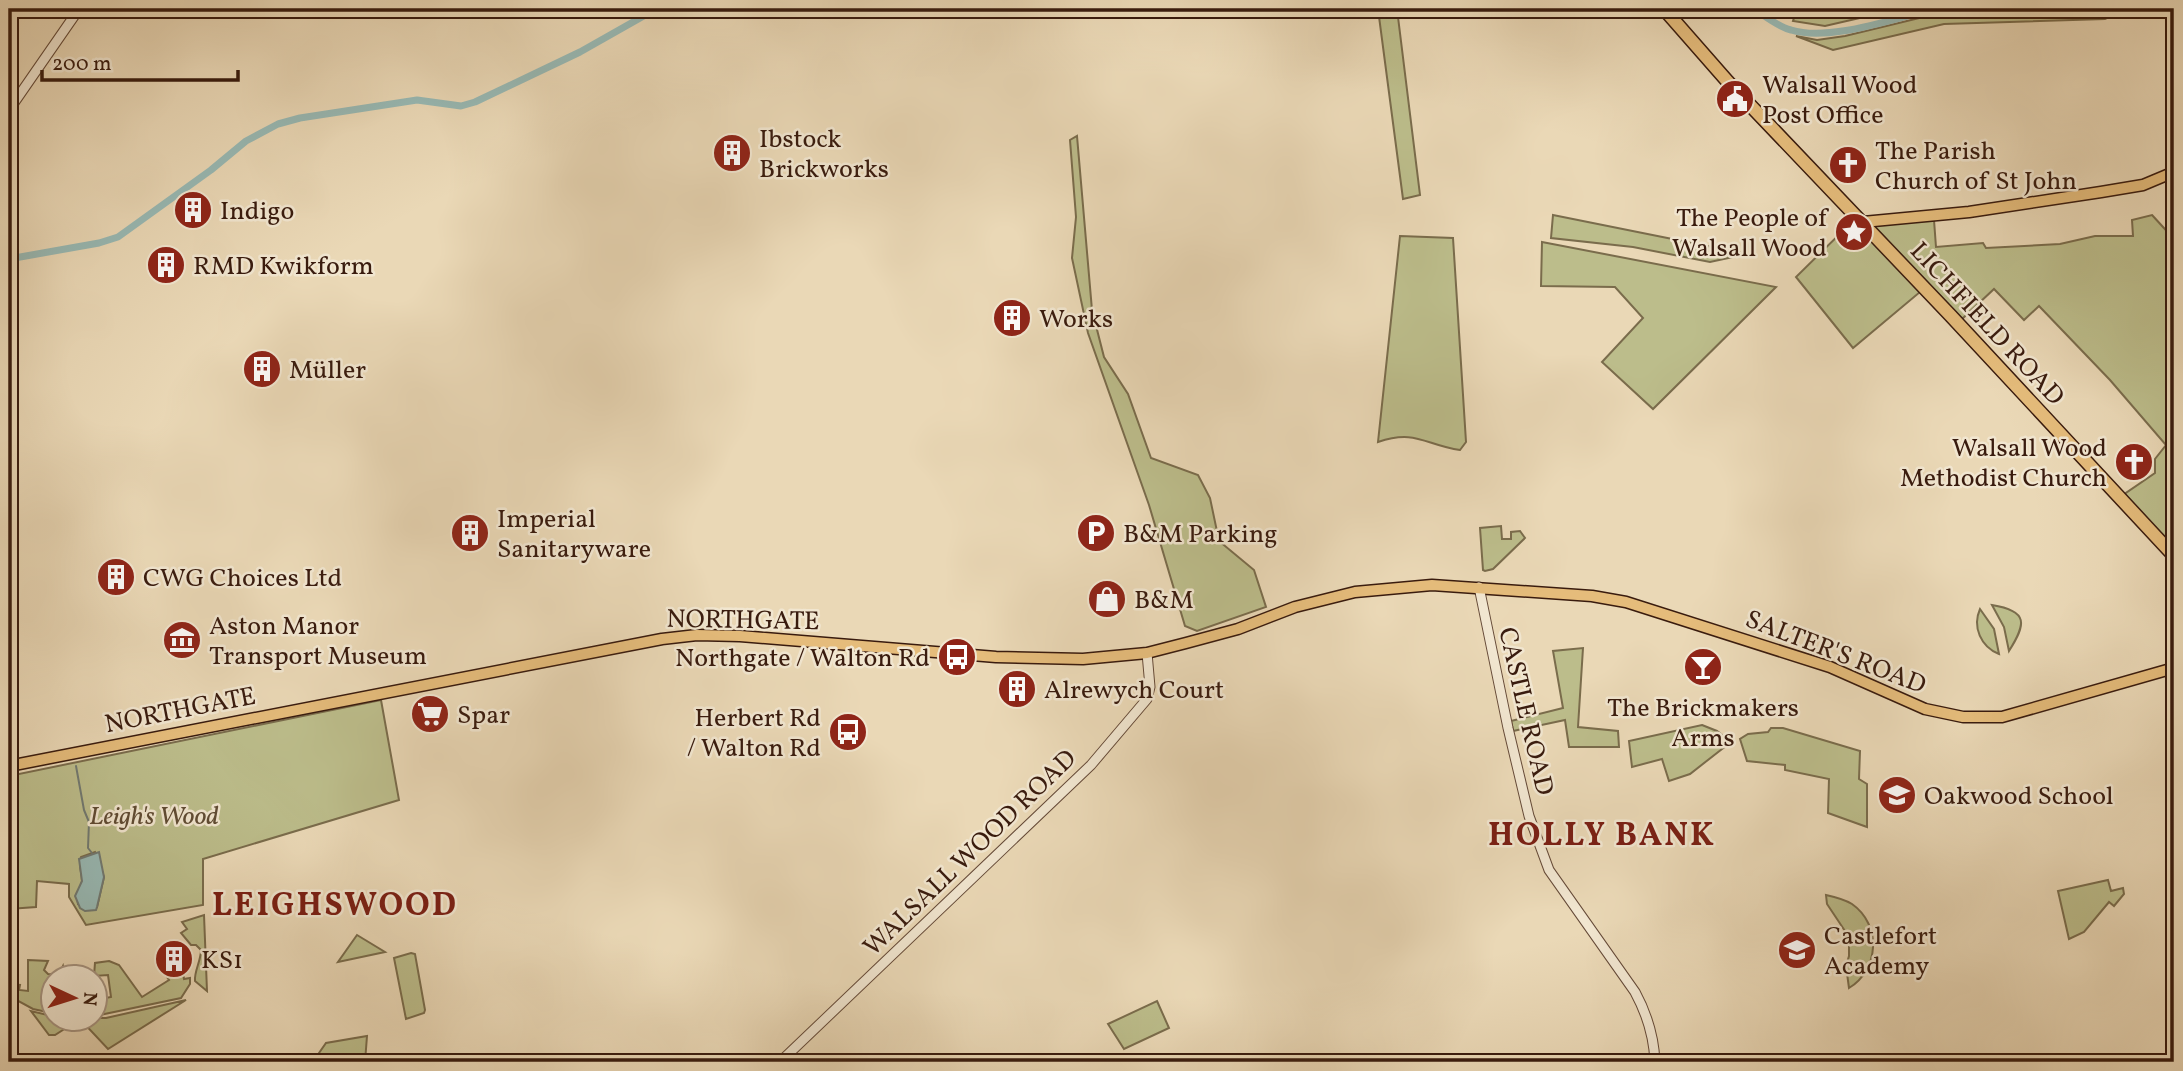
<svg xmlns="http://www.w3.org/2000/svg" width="2183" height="1071" font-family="Vollkorn,serif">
  <rect width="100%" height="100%" fill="#ead8b6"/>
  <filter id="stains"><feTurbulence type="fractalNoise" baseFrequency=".00286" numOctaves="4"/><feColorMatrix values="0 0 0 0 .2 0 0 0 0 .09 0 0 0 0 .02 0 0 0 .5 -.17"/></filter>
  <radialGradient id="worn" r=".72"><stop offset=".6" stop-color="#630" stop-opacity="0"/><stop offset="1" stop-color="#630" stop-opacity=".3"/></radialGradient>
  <g fill="#bcbd8b" stroke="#7a6c4c" stroke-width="2" fill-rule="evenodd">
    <polygon points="1378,9 1397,9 1420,195 1403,199"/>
    <polygon points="1797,9 1899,9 1825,26 1793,21"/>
    <polygon points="1974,9 2125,9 2105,19 1944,24 1833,50 1796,36 1817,40 1845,36 1944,12"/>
    <polygon points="1077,136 1092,310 1104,357 1128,394 1151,458 1198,475 1210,498 1219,541 1254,570 1266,607 1197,631 1185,626 1149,505 1088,333 1072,258 1076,217 1070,140"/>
    <polygon points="1553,215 1747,254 1710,262 1633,247 1551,238"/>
    <polygon points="2152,215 2174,239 2174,535 2168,540 2123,495 2155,473 2155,459 2166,445 2110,380 2039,306 2024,320 1994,289 1962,319 1869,223 1934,220 1936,247 1983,243 1986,248 2060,244 2095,236 2133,236 2132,220"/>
    <polygon points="1855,219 1920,292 1853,348 1796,277"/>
    <path d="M1400,236L1453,238L1466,442L1460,450C1425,445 1416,429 1378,442Z"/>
    <polygon points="1542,242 1776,287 1653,409 1602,362 1643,318 1615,287 1541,286"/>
    <polygon points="1501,526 1502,539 1511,539 1511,532 1520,531 1525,538 1493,569 1485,571 1483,570 1480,528"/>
    <path d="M1992,605C2029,611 2026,624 2009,651L2004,627Z"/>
    <path d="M1980,609L1994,629L1999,654C1981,647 1972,627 1980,609Z"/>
    <polygon points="1583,648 1578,727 1618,731 1619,747 1569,747 1565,720 1513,731 1511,721 1563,708 1553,651"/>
    <path d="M381,700L399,800L203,859V905L86,925L69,897V884L37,881L36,907L9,909V776ZM95,852L104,877L97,907L78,904C76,892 81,891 82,881C82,872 78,866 81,857Z"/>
    <polygon points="1702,725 1717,731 1731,742 1690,774 1669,781 1662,759 1632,767 1629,741"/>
    <polygon points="1771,728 1783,728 1860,751 1859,779 1867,784 1867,827 1828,813 1829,779 1785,770 1785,765 1747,761 1740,739 1748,734 1768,732"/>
    <polygon points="2108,880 2111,891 2123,888 2124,894 2114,906 2109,902 2084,932 2069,939 2058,891"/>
    <path d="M1826,895C1835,897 1844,899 1852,904C1882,925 1879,970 1849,988L1846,966L1849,956V937L1827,904Z"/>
    <path d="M204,915L207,991L195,981C194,971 201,961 201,950L196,945H191L181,933L187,929L182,922Z"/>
    <polygon points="357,935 385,952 338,962"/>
    <polygon points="411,953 415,954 425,1010 424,1013 406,1019 394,958"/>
    <polygon points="28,960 48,961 44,970 48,974 59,975 63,966 65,976 52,976 52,1013 33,1009 9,996 9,984 20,985 19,990 28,991"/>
    <polygon points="109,961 119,965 142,997 169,980 165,974 185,963 187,966 182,969 184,979 190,978 190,984 181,998 95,1016 95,1000 111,997 108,975 94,976 95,963"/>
    <polygon points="186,1000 108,1049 80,1019 55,1035 49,1035 31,1011 52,1016 52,1018 106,1018"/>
    <polygon points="1157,1001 1169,1028 1124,1049 1108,1024"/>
    <polygon points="367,1036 365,1062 319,1062 319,1053 326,1043"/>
  </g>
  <polygon fill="#98b9b4" stroke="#727a72" stroke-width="2" points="99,852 104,877 97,907 96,910 85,911 80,908 75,896 82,881 79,859"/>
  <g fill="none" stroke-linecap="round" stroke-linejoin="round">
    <polyline stroke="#727a72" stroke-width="2" points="76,766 84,810 89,822 88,848 92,853"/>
    <g stroke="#98b9b4" stroke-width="7">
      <path d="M1754,9C1765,16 1778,27 1791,30C1830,42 1894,18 1935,9"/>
      <polyline points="9,259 99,243 118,237 211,170 246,141 278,124 300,118 417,100 461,106 475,102 580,52 656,9"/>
    </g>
    <defs>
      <g id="minor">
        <polyline points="9,110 79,9"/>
        <path d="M1479,587L1508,728L1529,816L1549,870L1635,992C1647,1014 1654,1038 1655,1062"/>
        <polyline points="780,1062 1091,765 1147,699 1150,687 1147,653"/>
      </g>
      <g id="major">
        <polyline points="1863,222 1969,212 2101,192 2143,185 2174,172"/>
        <polyline points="9,766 662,639 697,635 740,636 996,657 1083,659 1147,653 1186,643 1238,629 1295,607 1355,592 1432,585 1592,596 1626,602 1830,667 1925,709 1963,717 2002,717 2174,668"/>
      </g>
      <polyline id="highway" points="1664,9 1728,82 1951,316 2174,556"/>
    </defs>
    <use href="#minor" stroke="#654a38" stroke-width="11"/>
    <use href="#major" stroke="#391b0e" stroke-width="13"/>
    <use href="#highway" stroke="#391b0e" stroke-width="15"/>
    <use href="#minor" stroke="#f1e6d0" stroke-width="9"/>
    <use href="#major" stroke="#e5bc7b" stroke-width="10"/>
    <use href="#highway" stroke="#e5bc7b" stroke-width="12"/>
  </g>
  <defs>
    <symbol id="civic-disc" viewBox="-11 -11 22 22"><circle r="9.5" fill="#8f2418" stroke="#f1e6d0"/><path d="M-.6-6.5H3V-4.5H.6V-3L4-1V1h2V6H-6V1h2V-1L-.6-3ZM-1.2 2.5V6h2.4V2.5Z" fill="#fff"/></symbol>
    <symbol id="building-disc" viewBox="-11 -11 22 22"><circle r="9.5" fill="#8f2418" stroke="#f1e6d0"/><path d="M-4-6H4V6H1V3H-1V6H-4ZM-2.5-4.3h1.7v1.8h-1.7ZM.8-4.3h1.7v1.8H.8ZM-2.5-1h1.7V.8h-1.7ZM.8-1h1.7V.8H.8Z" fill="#fff"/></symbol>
    <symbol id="church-disc" viewBox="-11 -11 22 22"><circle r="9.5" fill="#8f2418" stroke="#f1e6d0"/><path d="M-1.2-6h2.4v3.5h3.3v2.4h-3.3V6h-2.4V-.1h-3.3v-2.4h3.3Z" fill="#fff"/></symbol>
    <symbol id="sight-disc" viewBox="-11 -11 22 22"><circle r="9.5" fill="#8f2418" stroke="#f1e6d0"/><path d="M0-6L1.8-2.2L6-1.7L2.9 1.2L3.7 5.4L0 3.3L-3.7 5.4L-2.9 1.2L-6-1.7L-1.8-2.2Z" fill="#fff"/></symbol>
    <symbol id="parking-disc" viewBox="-11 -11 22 22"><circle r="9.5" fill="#8f2418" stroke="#f1e6d0"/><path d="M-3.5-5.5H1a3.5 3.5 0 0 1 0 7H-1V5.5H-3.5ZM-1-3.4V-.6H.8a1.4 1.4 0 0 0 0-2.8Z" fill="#fff"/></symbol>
    <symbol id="shop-disc" viewBox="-11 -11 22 22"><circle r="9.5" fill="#8f2418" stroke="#f1e6d0"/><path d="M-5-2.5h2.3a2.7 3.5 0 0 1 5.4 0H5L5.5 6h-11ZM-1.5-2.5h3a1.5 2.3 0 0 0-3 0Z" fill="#fff"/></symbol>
    <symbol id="museum-disc" viewBox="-11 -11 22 22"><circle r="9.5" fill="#8f2418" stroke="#f1e6d0"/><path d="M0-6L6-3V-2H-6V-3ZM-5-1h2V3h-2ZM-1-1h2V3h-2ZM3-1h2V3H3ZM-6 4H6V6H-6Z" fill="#fff"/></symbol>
    <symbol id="bus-disc" viewBox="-11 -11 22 22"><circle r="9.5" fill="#8f2418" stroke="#f1e6d0"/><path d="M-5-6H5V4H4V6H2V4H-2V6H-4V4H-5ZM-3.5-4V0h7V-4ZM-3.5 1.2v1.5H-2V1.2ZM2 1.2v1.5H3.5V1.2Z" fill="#fff"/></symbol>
    <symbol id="bar-disc" viewBox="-11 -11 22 22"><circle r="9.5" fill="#8f2418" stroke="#f1e6d0"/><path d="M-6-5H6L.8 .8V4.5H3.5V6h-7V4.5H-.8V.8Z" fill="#fff"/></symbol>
    <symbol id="supermarket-disc" viewBox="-11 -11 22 22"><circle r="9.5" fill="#8f2418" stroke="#f1e6d0"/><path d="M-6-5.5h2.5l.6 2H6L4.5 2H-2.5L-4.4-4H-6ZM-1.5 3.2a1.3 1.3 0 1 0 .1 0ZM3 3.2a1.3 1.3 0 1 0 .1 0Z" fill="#fff"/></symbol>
    <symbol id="school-disc" viewBox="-11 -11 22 22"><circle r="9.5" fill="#8f2418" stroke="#f1e6d0"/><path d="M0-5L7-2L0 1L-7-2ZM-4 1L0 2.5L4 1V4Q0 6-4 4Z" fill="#fff"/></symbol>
  </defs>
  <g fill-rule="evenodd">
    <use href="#civic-disc" x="1713" y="77" width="44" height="44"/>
    <use href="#building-disc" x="710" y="131" width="44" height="44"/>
    <use href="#church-disc" x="1826" y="143" width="44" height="44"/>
    <use href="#building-disc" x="171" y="188" width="44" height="44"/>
    <use href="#sight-disc" x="1832" y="210" width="44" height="44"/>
    <use href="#building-disc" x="144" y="243" width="44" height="44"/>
    <use href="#building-disc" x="990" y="296" width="44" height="44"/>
    <use href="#building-disc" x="240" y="347" width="44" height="44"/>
    <use href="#church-disc" x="2112" y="440" width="44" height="44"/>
    <use href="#building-disc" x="448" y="511" width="44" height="44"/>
    <use href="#parking-disc" x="1074" y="511" width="44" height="44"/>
    <use href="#building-disc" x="94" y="555" width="44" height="44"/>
    <use href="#shop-disc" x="1085" y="577" width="44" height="44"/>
    <use href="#museum-disc" x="160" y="618" width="44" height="44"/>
    <use href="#bus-disc" x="935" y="635" width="44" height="44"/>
    <use href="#bar-disc" x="1681" y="645" width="44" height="44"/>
    <use href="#building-disc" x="995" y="667" width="44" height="44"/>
    <use href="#supermarket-disc" x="408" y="692" width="44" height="44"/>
    <use href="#bus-disc" x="826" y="710" width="44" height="44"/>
    <use href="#school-disc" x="1875" y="773" width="44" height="44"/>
    <use href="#school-disc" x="1775" y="928" width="44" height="44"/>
    <use href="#building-disc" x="152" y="937" width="44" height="44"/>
  </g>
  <g text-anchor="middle" stroke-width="5" stroke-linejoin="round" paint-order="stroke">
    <g font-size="26" fill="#391b0e" stroke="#f1e6d0" text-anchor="start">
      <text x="1762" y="93">Walsall Wood<tspan x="1762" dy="30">Post Office</tspan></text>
      <text x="759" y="147">Ibstock<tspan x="759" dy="30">Brickworks</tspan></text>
      <text x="1875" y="159">The Parish<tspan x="1875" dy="30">Church of St John</tspan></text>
      <text x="220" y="219">Indigo</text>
      <text x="1827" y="226" text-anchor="end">The People of<tspan x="1827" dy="30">Walsall Wood</tspan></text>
      <text x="193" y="274">RMD Kwikform</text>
      <text x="1039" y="327">Works</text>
      <text x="289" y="378">Müller</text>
      <text x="2107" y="456" text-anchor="end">Walsall Wood<tspan x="2107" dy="30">Methodist Church</tspan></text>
      <text x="497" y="527">Imperial<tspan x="497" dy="30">Sanitaryware</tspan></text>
      <text x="1123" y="542">B&amp;M Parking</text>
      <text x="143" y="586">CWG Choices Ltd</text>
      <text x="1134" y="608">B&amp;M</text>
      <text x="209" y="634">Aston Manor<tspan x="209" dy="30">Transport Museum</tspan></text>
      <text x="930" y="666" text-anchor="end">Northgate / Walton Rd</text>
      <text x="1044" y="698">Alrewych Court</text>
      <text x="1703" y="716" text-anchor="middle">The Brickmakers<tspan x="1703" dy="30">Arms</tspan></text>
      <text x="457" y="723">Spar</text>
      <text x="821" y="726" text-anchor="end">Herbert Rd<tspan x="821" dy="30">/ Walton Rd</tspan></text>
      <text x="1924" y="804">Oakwood School</text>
      <text x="1824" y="944">Castlefort<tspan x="1824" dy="30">Academy</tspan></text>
      <text x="201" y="968">KS1</text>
    </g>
    <g font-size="26" fill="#391b0e" stroke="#f1e6d0">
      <text transform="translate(1988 323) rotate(47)" y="9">LICHFIELD ROAD</text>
      <text transform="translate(743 619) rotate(1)" y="9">NORTHGATE</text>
      <text transform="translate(1836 651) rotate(21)" y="9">SALTER'S ROAD</text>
      <text transform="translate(180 709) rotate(-11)" y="9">NORTHGATE</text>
      <text transform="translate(1527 711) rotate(77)" y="9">CASTLE ROAD</text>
      <text transform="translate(969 852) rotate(-44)" y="9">WALSALL WOOD ROAD</text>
    </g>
    <g font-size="26" font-style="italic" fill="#604c34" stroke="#f1e6d0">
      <text x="154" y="824">Leigh's Wood</text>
    </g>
    <g font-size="33" font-weight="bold" letter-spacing="2" fill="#7a1f14" stroke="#f1e6d0">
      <text x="1602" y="845">HOLLY BANK</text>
      <text x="335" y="915">LEIGHSWOOD</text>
    </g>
  </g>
  <rect width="2183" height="1071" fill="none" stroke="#ead8b6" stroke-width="35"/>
  <rect x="10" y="10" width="2162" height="1050" fill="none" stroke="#391b0e" stroke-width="3.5"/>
  <rect x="18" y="18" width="2148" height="1036" fill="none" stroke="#391b0e" stroke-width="2"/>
  <g transform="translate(74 998) rotate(94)"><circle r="33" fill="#f1e6d0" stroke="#a79582" stroke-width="2"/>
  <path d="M0-5L12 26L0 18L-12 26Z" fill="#8f2418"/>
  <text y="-10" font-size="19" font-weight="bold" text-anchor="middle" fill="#391b0e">N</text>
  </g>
  <path d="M42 70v10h196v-10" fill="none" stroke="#391b0e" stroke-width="3.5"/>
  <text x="52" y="70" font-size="21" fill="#391b0e" stroke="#f1e6d0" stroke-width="5" paint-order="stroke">200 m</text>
  <rect width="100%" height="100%" filter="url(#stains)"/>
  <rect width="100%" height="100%" fill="url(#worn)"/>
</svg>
